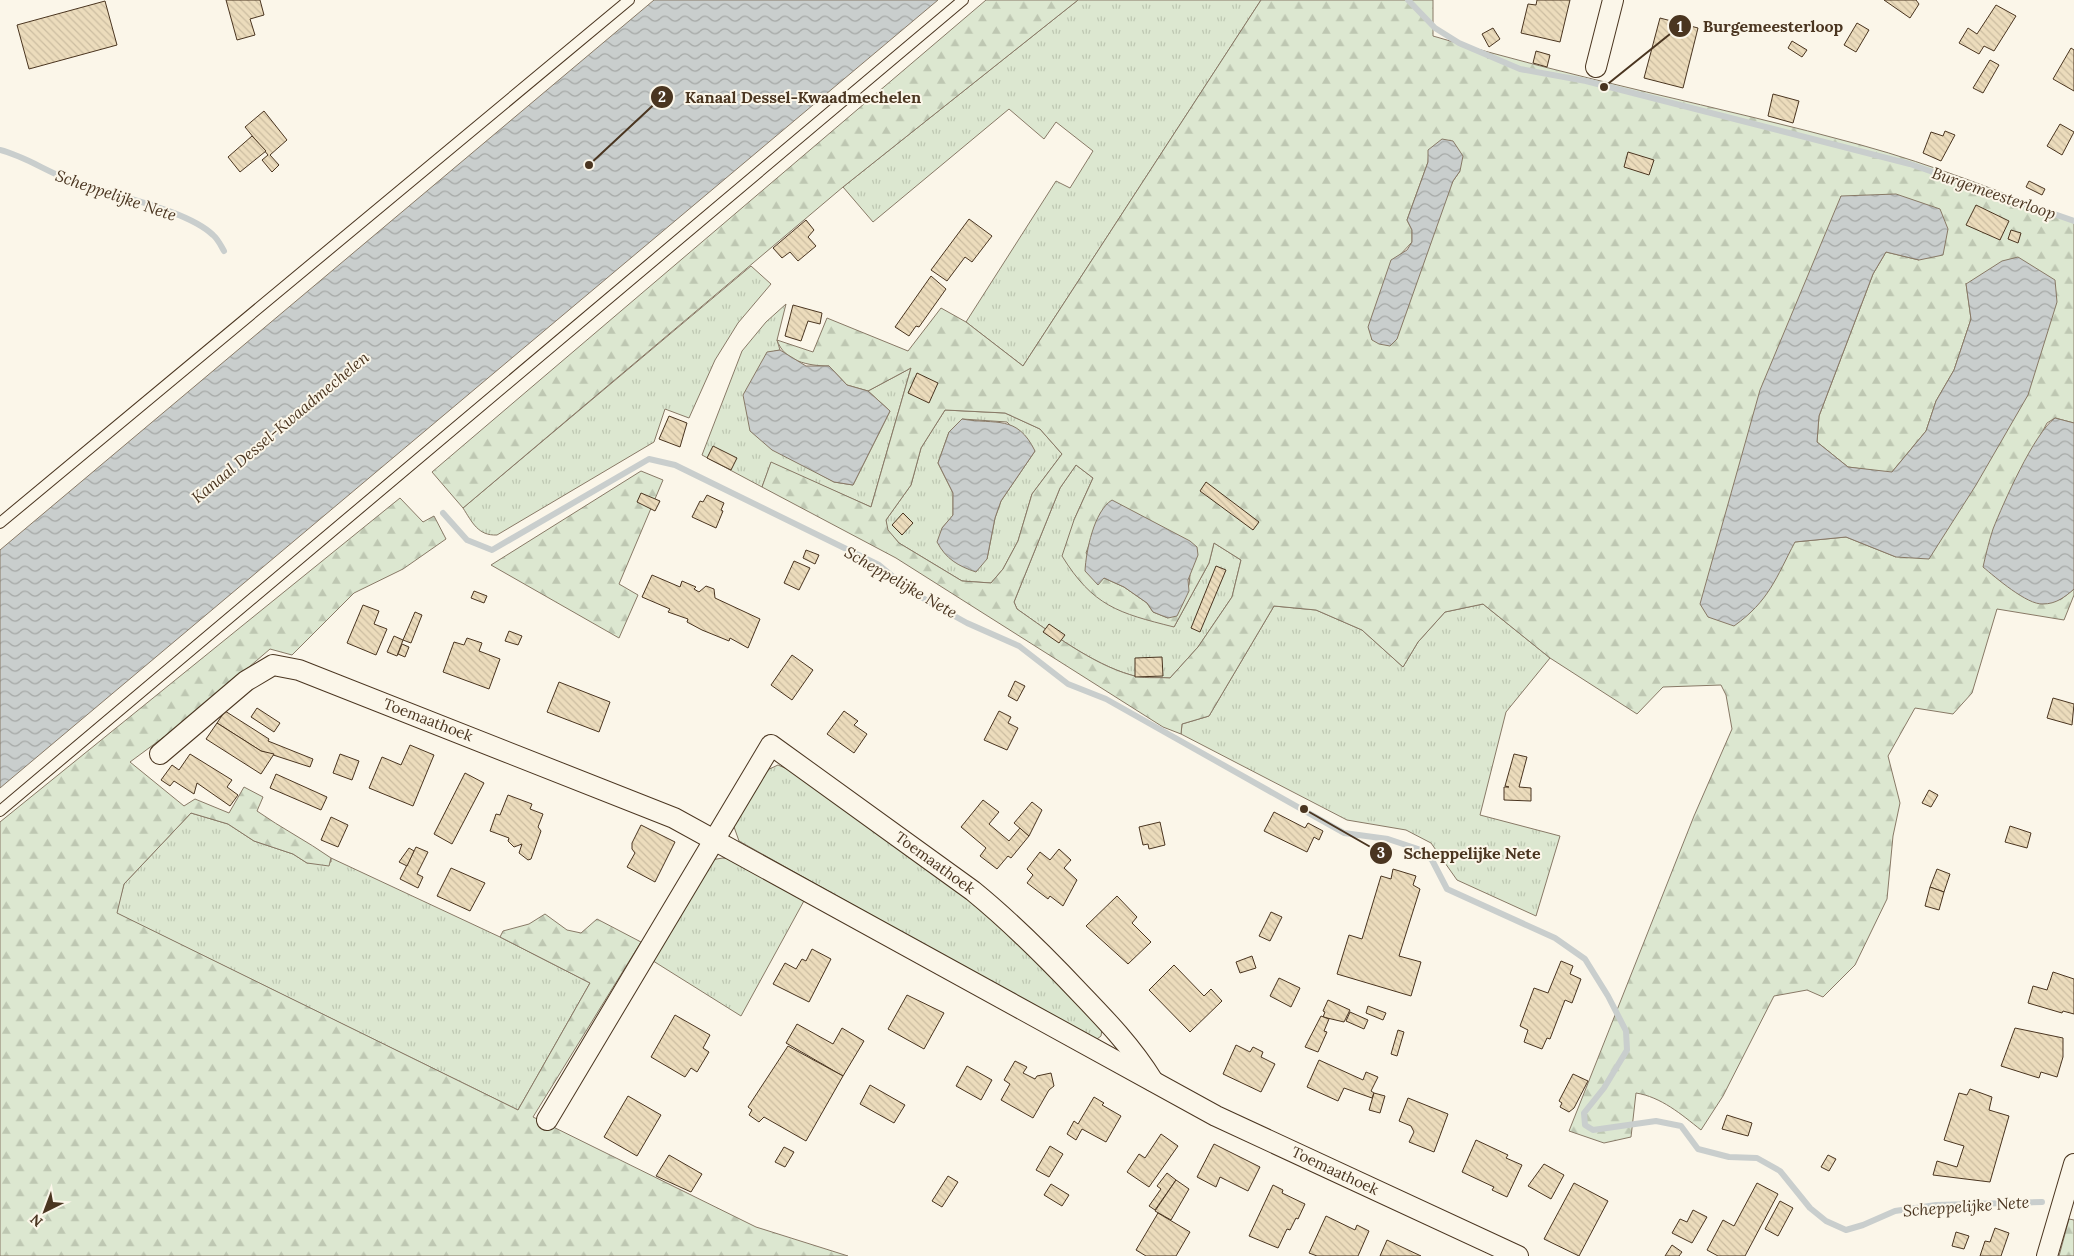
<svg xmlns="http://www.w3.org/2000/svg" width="2074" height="1256" font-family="Lora,serif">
  <defs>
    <pattern id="grass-tufts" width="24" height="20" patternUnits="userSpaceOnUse" patternTransform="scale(1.25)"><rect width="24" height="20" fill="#dce7d0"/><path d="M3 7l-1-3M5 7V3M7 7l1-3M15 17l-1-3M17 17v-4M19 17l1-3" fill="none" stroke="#bec7b2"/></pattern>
    <pattern id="forest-firs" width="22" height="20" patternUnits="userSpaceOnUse" patternTransform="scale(1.25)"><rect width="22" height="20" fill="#dce7d0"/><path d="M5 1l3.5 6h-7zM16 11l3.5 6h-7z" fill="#bec7b2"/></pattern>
    <pattern id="water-waves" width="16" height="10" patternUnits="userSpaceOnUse" patternTransform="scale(1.25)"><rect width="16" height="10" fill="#c9cecd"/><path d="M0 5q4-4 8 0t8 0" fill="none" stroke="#a5a8a6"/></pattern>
    <pattern id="building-back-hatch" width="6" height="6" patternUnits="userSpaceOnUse" patternTransform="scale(1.25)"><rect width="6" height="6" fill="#ecdcbc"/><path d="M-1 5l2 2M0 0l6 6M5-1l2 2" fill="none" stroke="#ccbda1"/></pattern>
  </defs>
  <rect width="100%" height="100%" fill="#fbf6e9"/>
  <g fill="url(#grass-tufts)" stroke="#887966" fill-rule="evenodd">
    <polygon points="1078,0 1261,0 1023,366 966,322 1056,181 1070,188 1093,151 1056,122 1044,139 1009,109 873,222 843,187"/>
    <path d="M751,266L771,284L738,323L715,360L689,418L665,409L654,442L497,535C478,536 472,522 463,508Z"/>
    <polygon points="786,304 777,340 780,350 767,353 762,364 792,459 834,482 853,485 890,411 868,391 911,368 871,507 771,463 762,487 702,455 742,351 766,322"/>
    <path d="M945,410L1005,413L1040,429L1062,454L1032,494L1018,541L1003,569L991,583L962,581L899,543L887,530L886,520L911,485L921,448ZM962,419L1007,422L1035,451L1001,501L995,518L987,559L942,528L953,516V493L938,463L949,432Z"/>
    <path d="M1076,465L1093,478L1074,520L1174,627L1209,563L1214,543L1241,560L1232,597L1198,647L1170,678C1158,677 1142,679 1131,675C1092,664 1050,632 1017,609L1014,602L1060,488Z"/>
    <polygon points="1483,604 1550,658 1506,712 1480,815 1560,836 1536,916 1457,880 1431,843 1406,830 1347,820 1181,734 1182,724 1209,716 1274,606 1316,610 1362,630 1403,667 1418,642 1445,612"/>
    <polygon points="778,765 794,772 999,922 1102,1029 1101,1036 1097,1039 1091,1038 739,841 733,824 763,772"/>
    <polygon points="191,813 228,824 254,841 293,854 307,863 331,862 331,858 500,937 590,983 518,1110 116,913 124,884"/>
    <polygon points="723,858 733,859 805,899 741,1016 650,959 710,860"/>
  </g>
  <g fill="url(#forest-firs)" stroke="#887966" fill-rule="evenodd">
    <polygon points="986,0 1078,0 843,187 463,508 432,472"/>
    <path d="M1261,0H1433V36C1574,79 1719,106 1861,145C1934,165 2004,193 2074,221V423L2055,418L2047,423L2005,503L2060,600L2074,589V595L2064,620L1997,609L1972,693L1953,714L1915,708L1888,756L1900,803L1893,836L1887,899L1855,965L1823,997L1807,990L1774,996L1723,1096L1701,1130C1681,1114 1661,1097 1636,1093L1631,1137L1604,1143L1569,1131L1694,816L1732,729L1726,695L1721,685L1663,687L1637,714L1550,658L1483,604L1445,612L1418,642L1403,667L1362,630L1316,610L1274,606L1209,716L1182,724L1181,734L1163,727L896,558L762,487L771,462L871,507L911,368L868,391L847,385L829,366C808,366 784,361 777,340L813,352L827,318L908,351L941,308L966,322L1023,366ZM1429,150L1460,171L1453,181L1372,340L1398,257L1412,242V230L1407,220L1428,162ZM1841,196L1919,260L1886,252L1873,274L1819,416L1817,442L1848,467L1891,473L1926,431L1936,401L1954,370L1971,319L1966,283L2028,395L1896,557L1846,537L1794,542ZM945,410L1005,413L1040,429L1062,454L1032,494L1018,541L1003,569L991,583L962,581L899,543L888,530L886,520L911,485L921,448ZM1076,465L1093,478L1074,520L1062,556C1093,606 1118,613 1174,627L1209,563L1214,543L1241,560L1232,597L1198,647L1170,678C1157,677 1142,679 1131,675C1092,664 1050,632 1017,609L1014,602L1060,488ZM1101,512L1190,575L1189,585L1168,618L1153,612L1147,603L1124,587L1104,578L1086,553Z"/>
    <polygon points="641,471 663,480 619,584 638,595 619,638 491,565"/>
    <path d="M400,498L423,522L434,516L446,539L403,569L354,593L292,655L270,649L191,717L130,762L184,806L195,799L229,813L244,787L263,797L257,811C281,828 307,841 331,858L329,866L307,863L293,854L254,841L228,824L191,813L124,884L117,913L518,1110L590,983L500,937L503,931L529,924L545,914L567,930L581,933L597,919L641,942L533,1117L756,1227L848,1256H0V822Z"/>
    <polygon points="2069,1219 2074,1220 2074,1256 2059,1256"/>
  </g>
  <g fill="url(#water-waves)" stroke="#887966">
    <polygon points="654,0 938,0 0,788 0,550"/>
    <polygon points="1442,139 1453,141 1463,156 1460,171 1453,181 1397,339 1390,346 1379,344 1372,340 1368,327 1391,260 1407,250 1412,242 1412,230 1407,220 1428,162 1428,150"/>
    <path d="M1896,194L1940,209L1948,229L1943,255L1919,260L1886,252L1873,274L1819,416L1817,442L1848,467L1892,472L1926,431L1936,401L1954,370L1971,319L1966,284L2002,261L2018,257L2055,280L2057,302L2028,395L1976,485L1929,559L1896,557L1846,537L1795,542C1776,578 1769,601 1734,626L1708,617L1700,604L1760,390L1841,196Z"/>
    <polygon points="780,350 806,366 829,366 847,385 868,391 890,411 853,485 834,482 772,450 750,431 743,395 767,352"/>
    <path d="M2055,418L2074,423V589C2065,597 2056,604 2043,604C2027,605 1995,577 1983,567C1986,554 1989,541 1993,529C2003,504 2034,433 2055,418Z"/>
    <path d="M962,419C996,425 1017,414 1035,451L1001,501L995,518L987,559L976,572C958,566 946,559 937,542L942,528L953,515V493L938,463L949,432Z"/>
    <path d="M1112,500L1190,541L1197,547L1198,555L1188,580L1189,591L1177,616L1168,618L1153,612L1147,603L1124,587L1104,578L1098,585L1085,571C1086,551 1094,511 1112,500Z"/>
  </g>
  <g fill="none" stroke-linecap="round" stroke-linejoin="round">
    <g stroke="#c9cecd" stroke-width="6">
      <polyline points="1408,0 1435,28 1459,43 1520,69 1586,81 1910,164 2074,221"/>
      <path d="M0,150C24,156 44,170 67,179C106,195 185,208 213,235C218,239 221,246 224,251"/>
      <polyline points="443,513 467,540 492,550 649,459 675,465 879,565 908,589 931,603 967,623 1019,646 1068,684 1106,699 1344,833 1388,839 1418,849 1432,860 1447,889 1555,938 1585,959 1608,996 1626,1031 1627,1050 1604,1088 1584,1113 1585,1125 1593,1130 1656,1121 1681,1126 1698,1149 1729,1157 1757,1158 1780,1171 1810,1208 1826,1221 1846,1230 1863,1225 1895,1211 1936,1205 2042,1202"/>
    </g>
  </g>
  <g fill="url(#building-back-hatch)" stroke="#4a3520">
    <polygon points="226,0 260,0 264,15 250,19 255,35 237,40"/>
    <polygon points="1537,0 1570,0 1560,42 1521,33 1528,4 1536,5"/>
    <polygon points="1884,0 1916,0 1919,4 1910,18"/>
    <polygon points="105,1 117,45 29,69 17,25"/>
    <polygon points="1996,5 2016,16 1994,51 1984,46 1979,54 1959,43 1968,28 1977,34"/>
    <polygon points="1660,18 1698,28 1683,88 1644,78"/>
    <polygon points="1857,23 1869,30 1856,52 1844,45"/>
    <polygon points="1493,28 1500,39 1489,47 1482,34"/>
    <polygon points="1792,41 1807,50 1802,57 1788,48"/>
    <polygon points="2071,48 2074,50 2074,91 2053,79"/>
    <polygon points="1536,51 1550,55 1547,67 1533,63"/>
    <polygon points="1990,60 1999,65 1983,93 1973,88"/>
    <polygon points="1773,94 1799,101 1793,123 1768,116"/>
    <polygon points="264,111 287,140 270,155 279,165 272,172 262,160 268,155 245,127"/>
    <polygon points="2060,124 2074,132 2062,155 2047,146"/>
    <polygon points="1945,131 1955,135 1941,161 1923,153 1931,132 1943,136"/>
    <polygon points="252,136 266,151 240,172 228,157"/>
    <polygon points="1628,152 1654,160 1649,175 1624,167"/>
    <polygon points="2029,181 2045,189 2042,195 2026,187"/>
    <polygon points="1976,205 2009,221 2000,240 1966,225"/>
    <polygon points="969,219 992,236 972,262 965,257 947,281 931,270"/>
    <polygon points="806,220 814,230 808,237 816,246 798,261 790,252 782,258 773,248"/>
    <polygon points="2011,230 2021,233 2018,243 2008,239"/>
    <polygon points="931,276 946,289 919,327 916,326 909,336 895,327"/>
    <polygon points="793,305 822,313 820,324 808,321 801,341 785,336"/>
    <polygon points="917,373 938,383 929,403 908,393"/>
    <polygon points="669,416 687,423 680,447 659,439"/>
    <polygon points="713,446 737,458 731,470 707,458"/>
    <polygon points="1206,482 1259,522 1253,530 1200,491"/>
    <polygon points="641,493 660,501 655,511 637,502"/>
    <polygon points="707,495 724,503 721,510 723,511 716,528 692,517 700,501 703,502"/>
    <polygon points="903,513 913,523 902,535 892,525"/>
    <polygon points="806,550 819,555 815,564 803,558"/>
    <polygon points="794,561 810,568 799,590 784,583"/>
    <polygon points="1216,566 1226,570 1200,632 1191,628"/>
    <polygon points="652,575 680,587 682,581 696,587 694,589 699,592 706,586 714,589 715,598 760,619 748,648 730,638 729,641 702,630 687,622 688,619 668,612 670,609 642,597"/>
    <polygon points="474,591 487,596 484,603 471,598"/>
    <polygon points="363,605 379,611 374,624 387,629 376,655 347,643"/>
    <polygon points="415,612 422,615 411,643 403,640"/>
    <polygon points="1049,624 1065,635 1059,643 1043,632"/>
    <polygon points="509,631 522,636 518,645 505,641"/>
    <polygon points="394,636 403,640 397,656 387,652"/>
    <polygon points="467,638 482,643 479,651 500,659 489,689 443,672 454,642 464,645"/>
    <polygon points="402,644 409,647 405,657 398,654"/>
    <polygon points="792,655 813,670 792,700 771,685"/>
    <polygon points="1162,657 1163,676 1135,677 1135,658"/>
    <polygon points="1015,681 1025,686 1017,701 1008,696"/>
    <polygon points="559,682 610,702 599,732 547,712"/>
    <polygon points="2053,698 2074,704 2072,725 2047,718"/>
    <polygon points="257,708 280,723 274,732 251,717"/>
    <polygon points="225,711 269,739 268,741 313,759 310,767 261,751 217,723"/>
    <polygon points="844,711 858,721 854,725 867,734 854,753 827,734"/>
    <polygon points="999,711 1011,717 1008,723 1018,728 1007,750 984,740"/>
    <polygon points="217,723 261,751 274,754 261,774 206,739"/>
    <polygon points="410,745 434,755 413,806 369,788 382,757 401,765"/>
    <polygon points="190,754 232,780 227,787 238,795 230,806 197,783 194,794 174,781 170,786 161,780 172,765 179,770"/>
    <polygon points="340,754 359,761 352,780 333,773"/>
    <polygon points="1514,754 1527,757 1519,787 1531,788 1531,801 1504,800 1504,787 1509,787 1505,786"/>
    <polygon points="465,773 484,783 452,844 434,834"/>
    <polygon points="276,774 327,797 321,810 270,788"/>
    <polygon points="1929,790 1938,795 1931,807 1922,803"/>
    <polygon points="508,795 532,804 530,809 543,814 538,827 541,831 531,859 528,860 519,853 522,844 514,847 508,841 509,838 490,831 496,814 500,815"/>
    <polygon points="983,800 999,812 989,824 1009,841 1020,828 1029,836 1011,858 1008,856 997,869 980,856 986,848 961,827"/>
    <polygon points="1032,802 1042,810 1029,836 1014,823"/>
    <polygon points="1274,812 1305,828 1308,823 1323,831 1319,840 1314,837 1307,852 1264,831"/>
    <polygon points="331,817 348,825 338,847 321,840"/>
    <polygon points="1160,822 1165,845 1149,849 1148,844 1143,845 1139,827"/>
    <polygon points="641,825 675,842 655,882 627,867 635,853 632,849 632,843"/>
    <polygon points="2010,826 2031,833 2027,848 2005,842"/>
    <polygon points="416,847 428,852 417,874 423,877 418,888 400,879"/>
    <polygon points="409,848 414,851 407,866 399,862"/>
    <polygon points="1059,849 1071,860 1064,868 1077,880 1063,906 1050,896 1048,899 1027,883 1033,875 1027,869 1040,852 1050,860"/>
    <polygon points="451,868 485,883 470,911 437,896"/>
    <polygon points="1393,869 1416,876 1413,885 1420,889 1399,956 1421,962 1411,996 1337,974 1349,935 1362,939 1381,876 1391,879"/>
    <polygon points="1937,869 1950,874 1944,892 1930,887"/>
    <polygon points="1930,887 1944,892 1939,910 1925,906"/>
    <polygon points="1117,896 1137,917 1132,923 1151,942 1128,964 1086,926"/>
    <polygon points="1271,912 1282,917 1270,941 1259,936"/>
    <polygon points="812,949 831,959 809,1002 773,984 785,963 796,969 802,959 806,961"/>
    <polygon points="1252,956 1256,968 1240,973 1236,962"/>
    <polygon points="1561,961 1573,966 1570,974 1581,979 1572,1003 1565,1000 1550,1039 1547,1038 1542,1049 1524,1042 1528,1030 1520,1026 1534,988 1548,993"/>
    <polygon points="1174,965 1204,996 1211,989 1222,1001 1190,1032 1149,990"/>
    <polygon points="2053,972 2074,979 2074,1014 2063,1011 2062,1013 2028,1003 2033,986 2047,990"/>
    <polygon points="1279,978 1300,988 1291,1007 1270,996"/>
    <polygon points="907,995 944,1013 924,1049 888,1029"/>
    <polygon points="1328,1000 1350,1010 1344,1022 1323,1017 1325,1012 1323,1011"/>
    <polygon points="1368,1006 1386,1013 1383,1020 1366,1013"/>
    <polygon points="1350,1012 1368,1020 1364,1029 1346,1021"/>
    <polygon points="675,1015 710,1035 703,1048 709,1052 697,1072 691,1068 685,1077 651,1057"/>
    <polygon points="1321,1016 1329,1019 1324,1031 1327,1032 1318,1052 1305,1047"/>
    <polygon points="797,1024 833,1044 842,1028 864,1041 843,1076 786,1043"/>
    <polygon points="2015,1028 2063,1038 2063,1057 2057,1077 2041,1072 2039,1078 2001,1066"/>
    <polygon points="1398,1030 1404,1032 1397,1056 1391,1054"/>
    <polygon points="1236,1045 1250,1052 1253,1047 1263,1052 1261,1057 1275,1064 1261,1092 1223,1074"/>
    <polygon points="788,1046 843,1076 806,1141 764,1117 759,1122 749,1115 752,1110 748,1107"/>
    <polygon points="1319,1060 1363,1080 1366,1072 1378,1077 1371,1091 1374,1093 1372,1098 1344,1088 1338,1101 1307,1087"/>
    <polygon points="1015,1061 1027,1067 1023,1073 1035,1079 1037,1076 1051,1073 1054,1086 1049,1090 1033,1118 1001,1100 1010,1084 1004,1080"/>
    <polygon points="967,1066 992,1080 981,1100 956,1086"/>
    <polygon points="1573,1074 1588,1081 1574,1108 1569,1112 1560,1107 1562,1103 1559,1101"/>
    <polygon points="870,1085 905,1105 894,1123 860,1104"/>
    <polygon points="1970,1089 1992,1097 1989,1110 2009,1116 1990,1182 1933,1175 1937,1161 1957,1167 1964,1146 1944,1140 1959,1093 1967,1095"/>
    <polygon points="1374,1093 1385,1096 1380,1113 1369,1110"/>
    <polygon points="628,1096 661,1115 637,1156 604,1137"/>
    <polygon points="1094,1097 1104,1103 1102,1105 1121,1116 1106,1142 1082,1129 1076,1140 1067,1134 1074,1121 1078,1124"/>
    <polygon points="1408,1098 1448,1114 1434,1152 1409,1142 1414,1132 1411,1126 1399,1121"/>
    <polygon points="1727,1115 1752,1123 1748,1136 1722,1129"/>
    <polygon points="1161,1134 1178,1146 1149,1187 1127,1172 1139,1154 1145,1158"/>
    <polygon points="1476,1140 1508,1155 1506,1158 1522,1165 1507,1197 1492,1190 1494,1187 1462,1172"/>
    <polygon points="1214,1144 1260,1167 1248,1191 1220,1177 1216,1187 1197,1177"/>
    <polygon points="1050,1146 1063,1154 1049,1177 1036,1170"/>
    <polygon points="784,1147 794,1152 785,1167 775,1162"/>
    <polygon points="669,1155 702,1174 691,1192 656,1176"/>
    <polygon points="1828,1155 1836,1159 1829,1171 1821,1167"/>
    <polygon points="1544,1164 1564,1175 1551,1199 1528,1186"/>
    <polygon points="1167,1173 1176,1180 1155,1210 1149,1206 1161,1189 1157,1186"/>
    <polygon points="948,1176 958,1182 942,1207 932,1201"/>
    <polygon points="1176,1180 1189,1189 1171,1220 1155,1211"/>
    <polygon points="1574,1183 1608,1201 1579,1256 1544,1239"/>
    <polygon points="1757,1183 1778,1194 1745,1256 1718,1256 1707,1250 1723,1220 1734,1226"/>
    <polygon points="1051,1184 1069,1195 1062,1206 1044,1195"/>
    <polygon points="1273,1185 1283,1190 1282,1193 1305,1204 1298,1219 1296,1218 1290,1230 1287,1229 1278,1248 1249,1236"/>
    <polygon points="1780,1201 1793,1208 1778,1236 1765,1229"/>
    <polygon points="1693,1210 1707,1217 1692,1243 1672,1233 1680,1219 1687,1222"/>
    <polygon points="1158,1213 1190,1232 1176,1256 1146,1256 1136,1250"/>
    <polygon points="1326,1216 1355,1230 1357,1225 1369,1231 1358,1256 1317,1256 1309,1253"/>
    <polygon points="1995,1228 2009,1233 2001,1256 1980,1256 1985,1241 1990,1242"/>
    <polygon points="1956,1232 1969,1236 1964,1249 1952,1246"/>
    <polygon points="1387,1240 1421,1256 1380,1256"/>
    <polygon points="1672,1245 1682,1252 1679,1256 1665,1256"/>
  </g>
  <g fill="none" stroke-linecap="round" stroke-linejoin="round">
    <defs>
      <g id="lane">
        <polyline points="0,523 629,0"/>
        <polyline points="0,811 963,0"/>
      </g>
      <g id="street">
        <polyline points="1596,67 1613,0"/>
        <polyline points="160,754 246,681 273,665 299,670 674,818 1216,1116 1518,1256"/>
        <path d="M547,1120L771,745L973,891C1011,922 1045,956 1079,992C1106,1020 1132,1047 1153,1081"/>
        <polyline points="2047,1256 2074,1164"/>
      </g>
    </defs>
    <use href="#lane" stroke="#4a3520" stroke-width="12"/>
    <use href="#street" stroke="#4a3520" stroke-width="22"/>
    <use href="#lane" stroke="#fbf6e9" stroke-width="10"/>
    <use href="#street" stroke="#fbf6e9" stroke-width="20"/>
  </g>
  <g text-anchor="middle" stroke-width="4" stroke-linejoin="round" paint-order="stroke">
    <g font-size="15" fill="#4a3520" stroke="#fbf6e9">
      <text transform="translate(428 720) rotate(21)" y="5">Toemaathoek</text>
      <text transform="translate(935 863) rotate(36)" y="5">Toemaathoek</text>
      <text transform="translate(1335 1171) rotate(25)" y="5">Toemaathoek</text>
    </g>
    <g font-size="16" font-style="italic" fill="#4a3520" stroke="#fbf6e9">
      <text transform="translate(1994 193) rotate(19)" y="6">Burgemeesterloop</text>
      <text transform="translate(116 195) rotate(19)" y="6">Scheppelijke Nete</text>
      <text transform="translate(280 427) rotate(-40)" y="6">Kanaal Dessel-Kwaadmechelen</text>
      <text transform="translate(901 582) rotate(30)" y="6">Scheppelijke Nete</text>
      <text transform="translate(1966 1206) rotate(-4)" y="6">Scheppelijke Nete</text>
    </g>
  </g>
  <path fill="none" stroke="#4a3520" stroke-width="2" d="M1604 87L1680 26M589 165L662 97M1304 809L1381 853"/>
  <g fill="#4a3520" stroke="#fbf6e9" stroke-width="2">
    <circle cx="1604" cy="87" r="5"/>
    <circle cx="589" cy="165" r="5"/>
    <circle cx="1304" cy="809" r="5"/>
    <circle cx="1680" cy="26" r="12"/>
    <circle cx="662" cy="97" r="12"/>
    <circle cx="1381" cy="853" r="12"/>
  </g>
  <g font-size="15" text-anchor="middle" font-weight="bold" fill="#fff">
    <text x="1680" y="32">1</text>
    <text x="662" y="102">2</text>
    <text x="1381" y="858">3</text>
  </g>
  <g font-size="16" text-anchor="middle" font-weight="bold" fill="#4a3520" stroke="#fbf6e9" stroke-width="4" stroke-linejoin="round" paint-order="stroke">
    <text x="1773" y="32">Burgemeesterloop</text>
    <text x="803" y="103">Kanaal Dessel-Kwaadmechelen</text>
    <text x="1472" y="859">Scheppelijke Nete</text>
  </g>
  <g transform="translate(45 1211) rotate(222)" stroke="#fbf6e9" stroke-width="4" paint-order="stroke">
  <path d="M0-4L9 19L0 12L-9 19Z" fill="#4a3520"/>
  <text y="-8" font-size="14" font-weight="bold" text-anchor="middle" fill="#4a3520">N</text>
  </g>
</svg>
